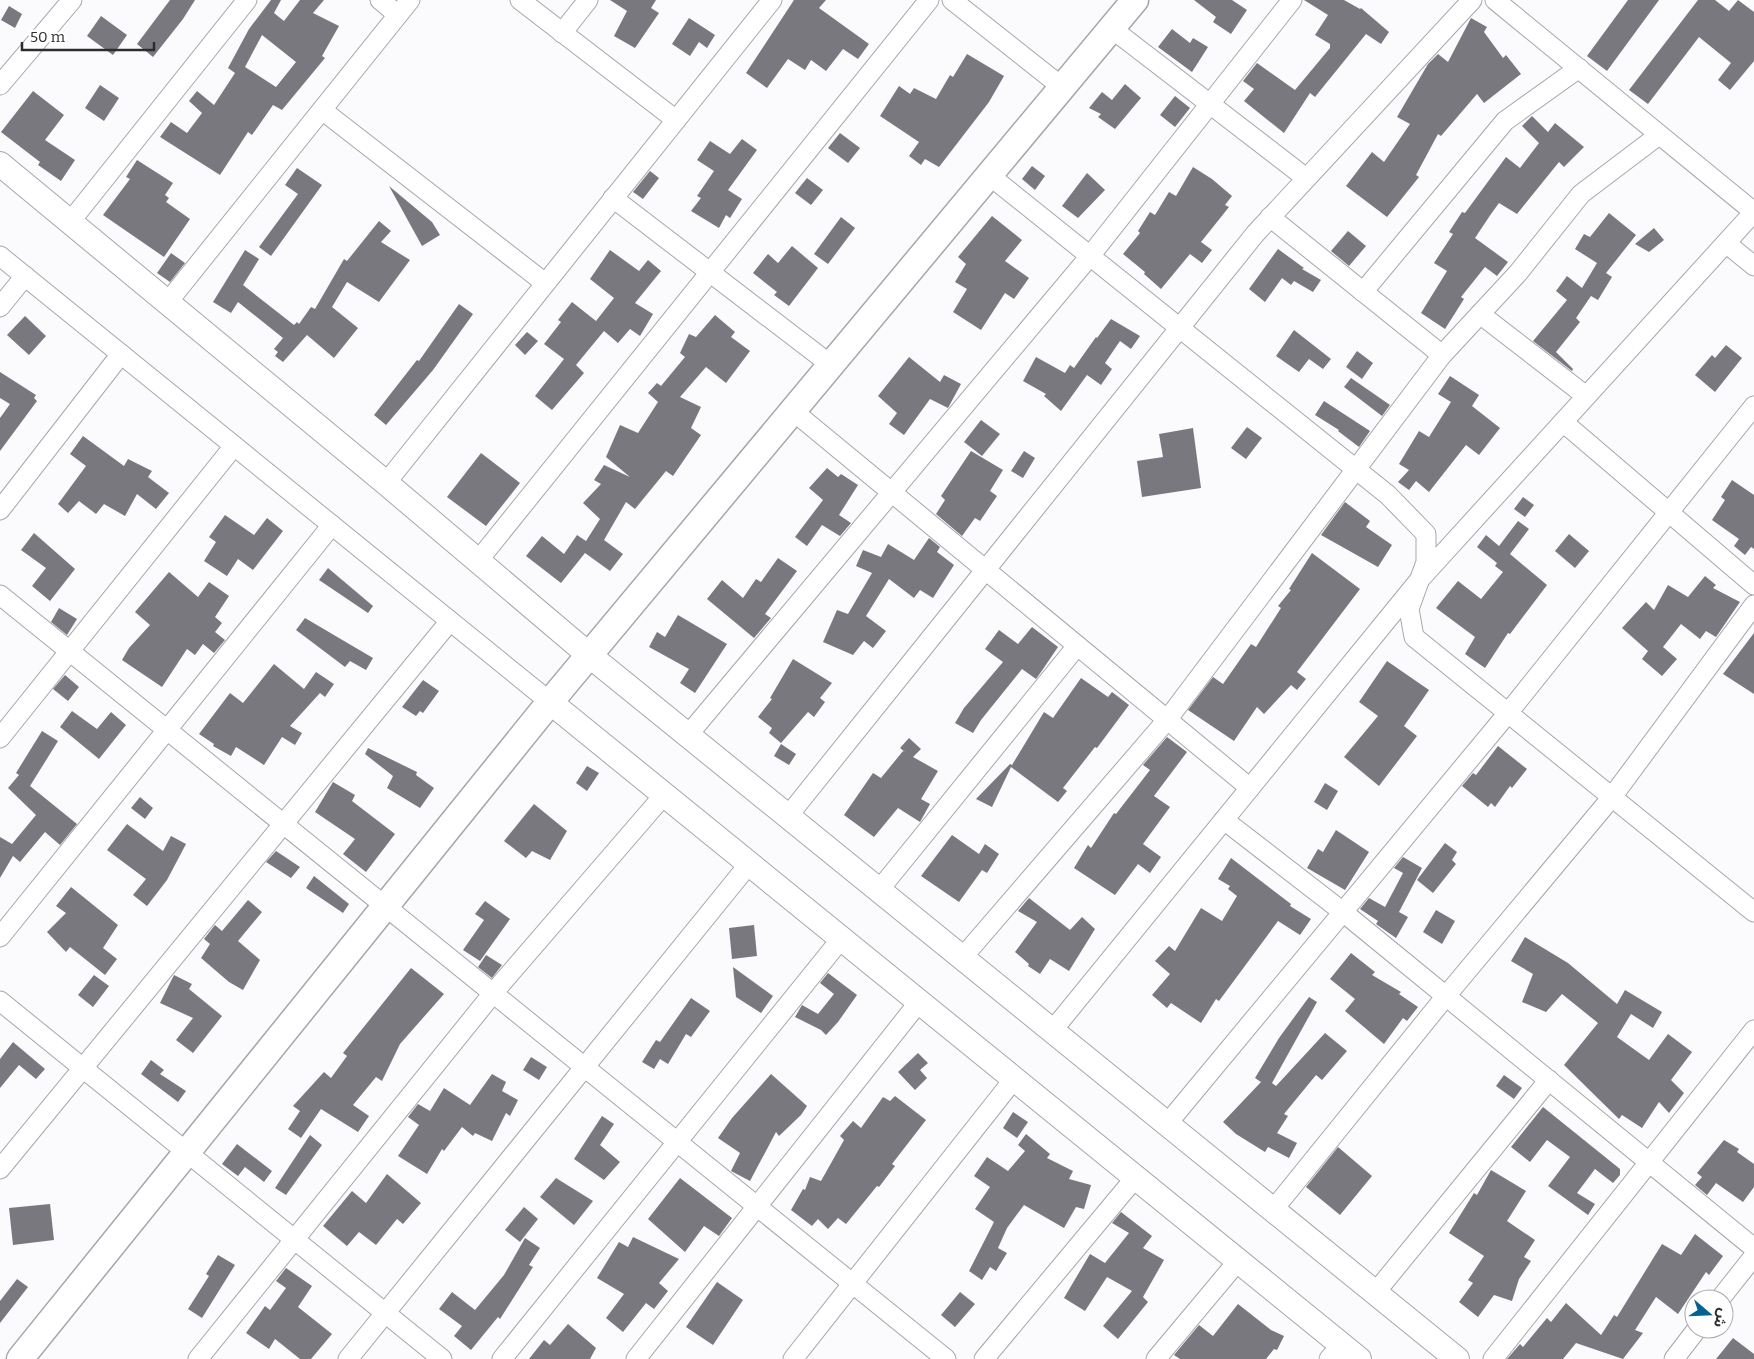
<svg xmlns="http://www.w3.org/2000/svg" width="1754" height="1359" font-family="Bitter,'Noto Sans Arabic',serif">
  <rect width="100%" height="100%" fill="#fbfbfe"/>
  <g fill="#79787f" fill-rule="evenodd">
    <polygon points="170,0 195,0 183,19 153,57 137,44"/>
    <path d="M271,0H281L274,13L284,21L300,0H324L313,13L339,26L322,56L325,58L282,110L273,105L252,135L248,132L220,175L160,137L171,122L187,133L202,113L189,101L197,91L214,105L235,73L228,68L249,29ZM262,35L296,62L276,87L245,67Z"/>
    <polygon points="610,0 656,0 651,8 659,13 635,48 614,36 627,11"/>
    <polygon points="794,0 826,0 819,8 869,44 858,59 843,49 826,71 811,60 805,70 788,59 767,88 746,73"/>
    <polygon points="1194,0 1232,0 1247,10 1231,34 1213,22 1216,17"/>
    <polygon points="1304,0 1344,0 1360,9 1361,8 1389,32 1381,44 1366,34 1315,97 1310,93 1284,133 1244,101 1254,89 1243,81 1257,63 1295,90 1330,48 1330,44 1315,35 1328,15"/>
    <polygon points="1628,0 1659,0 1607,71 1587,56"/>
    <polygon points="1698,0 1715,0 1729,11 1738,0 1754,12 1754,61 1730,90 1718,80 1731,63 1699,37 1648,104 1629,90"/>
    <polygon points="9,6 22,14 15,28 1,20"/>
    <polygon points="101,16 127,35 113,55 87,36"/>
    <polygon points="689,18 715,35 707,48 699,42 690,56 672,44"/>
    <polygon points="1471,18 1487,27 1484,32 1503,58 1506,55 1521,74 1484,103 1477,94 1441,136 1438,134 1416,175 1419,177 1387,217 1346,186 1372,152 1384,162 1410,124 1397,117 1428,64 1438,54 1448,62"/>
    <polygon points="1172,29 1190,43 1193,38 1208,47 1192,72 1158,47"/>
    <polygon points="967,54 1004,76 989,102 939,167 925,159 921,165 909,156 919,142 880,116 899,86 910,94 914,88 936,99 950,75 953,77"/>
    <polygon points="1125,84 1141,98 1115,129 1098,117 1101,114 1089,108 1102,92 1112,100"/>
    <polygon points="100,85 119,98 104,121 85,108"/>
    <polygon points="33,91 64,115 45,140 75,160 61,181 38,165 40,162 1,132"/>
    <polygon points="1175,96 1190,108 1175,127 1160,115"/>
    <polygon points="1532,116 1548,132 1555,123 1584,147 1564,167 1559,162 1517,214 1499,203 1491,214 1475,238 1508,262 1497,276 1485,267 1461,297 1464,299 1445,329 1421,313 1447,271 1434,263 1453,234 1449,232 1462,212 1465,213 1506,157 1520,168 1539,143 1522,126"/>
    <polygon points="840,133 860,148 848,163 828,148"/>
    <polygon points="742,139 757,150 728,190 742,199 730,218 726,215 719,228 691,211 701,198 697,196 714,171 697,160 710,141 730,154"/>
    <polygon points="137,160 173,183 165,195 169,198 166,202 190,219 164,257 103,215 130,179 126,177"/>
    <polygon points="1032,166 1045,176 1035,190 1022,179"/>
    <polygon points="1193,167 1212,179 1232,196 1225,205 1229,207 1201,242 1212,250 1202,263 1190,254 1161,289 1144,274 1145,272 1123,254 1140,233 1138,231 1150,212 1155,215 1169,192 1176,196"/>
    <polygon points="297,168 322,185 271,256 259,247 298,194 285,185"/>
    <polygon points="650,171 659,178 643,199 633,192"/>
    <polygon points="1087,173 1105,190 1078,218 1062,206"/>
    <polygon points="807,178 823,190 811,205 795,193"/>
    <polygon points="389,186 432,222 440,235 422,246"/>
    <polygon points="1609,213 1636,235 1606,273 1612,277 1598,300 1591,296 1576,318 1580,322 1556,352 1573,369 1572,371 1533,341 1567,300 1556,291 1567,276 1582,288 1597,263 1575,249 1584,234 1590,237"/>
    <polygon points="992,216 1022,240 1005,261 1029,278 1014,299 1005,293 981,330 953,312 967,289 955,282 966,264 958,257"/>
    <polygon points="841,217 855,228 828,264 814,254"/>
    <polygon points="379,221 391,231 381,242 410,260 379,302 347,282 332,307 358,328 334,358 307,335 283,362 275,356 278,352 274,349 283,338 238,302 231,313 213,302 245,250 259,259 243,285 294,325 297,322 299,324 311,307 315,309 344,259 347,261"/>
    <polygon points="1654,228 1664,240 1649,252 1635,244"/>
    <polygon points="1348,231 1366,246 1349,266 1331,251"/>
    <polygon points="792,246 818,268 789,306 774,295 777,292 753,273 768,254 778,263"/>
    <polygon points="1278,249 1304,268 1302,269 1321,280 1313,292 1294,281 1291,285 1282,278 1265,302 1249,289"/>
    <polygon points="610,250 639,271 648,260 661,271 635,303 653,314 640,336 630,329 618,343 604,331 576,365 584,373 552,410 535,396 564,359 544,344 561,322 558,320 572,302 596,321 614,298 590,279"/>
    <polygon points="171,253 185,263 170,282 157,273"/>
    <polygon points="459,304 473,314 433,370 386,425 374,415 417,360 419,361"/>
    <polygon points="715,315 735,332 731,337 750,351 726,383 706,367 680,397 701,407 691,428 701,435 673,476 666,471 635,509 626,502 604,540 623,554 610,571 585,553 561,583 526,556 542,536 564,554 577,535 586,541 600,519 583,503 601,484 594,480 604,465 630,477 606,457 620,425 638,433 658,402 648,393 657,383 661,386 685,357 680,353 689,334 696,337"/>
    <polygon points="25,316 46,336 29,355 7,335"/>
    <polygon points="1111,319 1140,336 1131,349 1120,341 1105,363 1112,369 1101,385 1087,375 1061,411 1044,396 1046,394 1023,381 1036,357 1065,373 1070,365 1074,368 1096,337 1097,338"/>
    <polygon points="1294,330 1331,359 1323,369 1309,359 1299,372 1276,356"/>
    <polygon points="527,332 538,341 525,355 515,345"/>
    <polygon points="1726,345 1742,358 1715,392 1695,375 1712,355 1715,358"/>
    <polygon points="1357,351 1373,363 1362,379 1346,367"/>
    <polygon points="909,357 940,382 944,375 961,384 948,408 930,399 904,435 889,424 897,413 878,396"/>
    <polygon points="0,372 36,395 34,398 37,401 0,451 0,418 10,404 0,398"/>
    <polygon points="1450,376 1479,395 1472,406 1500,428 1479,455 1466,445 1429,492 1416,481 1409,490 1398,482 1409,470 1399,464 1419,431 1429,437 1451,402 1438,394"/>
    <polygon points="1351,378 1390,405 1382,416 1344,387"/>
    <polygon points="1324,401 1370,431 1359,447 1338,431 1339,430 1315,415"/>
    <polygon points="981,420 1000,434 982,456 964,442"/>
    <polygon points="1247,427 1262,438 1246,459 1231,448"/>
    <polygon points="1193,428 1201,488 1142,497 1137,461 1163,457 1159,434"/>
    <polygon points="83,436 124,466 128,459 152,471 148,477 169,493 156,509 137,494 125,516 104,504 96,514 79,501 68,513 58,504 86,466 70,454"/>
    <polygon points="971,451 1003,470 990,491 997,496 980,521 975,518 962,536 936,514 945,500 941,496"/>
    <polygon points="1024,451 1035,458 1023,478 1011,471"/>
    <polygon points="481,453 520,483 486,526 447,497"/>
    <polygon points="827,468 838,477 841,474 858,485 839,515 851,523 840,536 822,525 807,546 795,537 823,500 809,488"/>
    <polygon points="1732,480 1754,495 1754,549 1751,547 1745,555 1734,546 1739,539 1712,520 1725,500 1721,497"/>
    <polygon points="1523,497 1534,505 1525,517 1514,509"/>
    <polygon points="1345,502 1370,521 1366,527 1392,545 1378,567 1321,535"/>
    <polygon points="225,515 254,535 267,518 283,531 253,570 238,559 227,576 204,561 216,542 209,537"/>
    <polygon points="1518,521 1529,529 1510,554 1547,585 1510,634 1508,633 1485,668 1465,654 1475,637 1436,608 1458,581 1481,599 1503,572 1495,566 1497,563 1477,547 1486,535 1499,546"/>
    <polygon points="34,533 75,569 50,601 32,586 46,568 21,550"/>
    <polygon points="1569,534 1589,551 1575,568 1555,551"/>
    <polygon points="929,538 940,547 937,552 954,565 933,598 920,590 914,598 889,579 866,616 886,631 873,648 864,641 853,655 823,642 837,610 848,614 872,573 856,566 863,550 881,557 888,544 914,560"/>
    <polygon points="1312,553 1360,589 1297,672 1306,679 1297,690 1291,685 1264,714 1257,707 1234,741 1188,710 1213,677 1223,684 1251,644 1256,647 1281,608 1278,606 1291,590 1289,589"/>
    <polygon points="778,558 797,571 765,614 771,618 754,638 707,599 722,580 743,598 756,579 761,582"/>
    <polygon points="328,568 373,606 368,613 319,580"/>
    <polygon points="169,572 198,597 209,582 229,596 215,617 222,623 215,632 225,640 214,653 203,644 195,655 187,649 162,687 122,660 129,648 150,625 135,612"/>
    <polygon points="1705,576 1716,585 1713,588 1740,602 1716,637 1706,631 1700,639 1681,624 1663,647 1677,659 1662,676 1642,659 1648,651 1622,628 1646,602 1654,610 1668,585 1688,597"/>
    <polygon points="59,608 77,619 67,635 51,622"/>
    <polygon points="678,615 727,644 695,693 680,683 689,669 649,647 657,632 665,637"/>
    <polygon points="305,618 373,658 366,670 350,661 345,667 296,630"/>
    <polygon points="1032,627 1058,647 1041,672 1036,679 1022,669 981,720 973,733 955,723 964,708 1003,662 985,649 999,630 1018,644"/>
    <polygon points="1754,633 1754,694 1723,674"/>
    <polygon points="793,659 832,683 820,698 825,702 814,717 808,712 781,743 769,733 772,728 758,717 772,699 770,698"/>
    <polygon points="1387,661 1429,690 1404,726 1417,736 1379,786 1344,757 1378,716 1359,702"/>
    <polygon points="274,664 304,689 316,672 334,684 325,697 320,693 290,726 302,733 295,745 282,737 264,765 236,747 231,756 213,746 214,744 199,734 230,693 243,703"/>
    <polygon points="65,675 79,687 68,701 53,689"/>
    <polygon points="1081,678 1108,697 1112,692 1129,705 1097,748 1095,747 1063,788 1067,791 1058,802 1011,767 992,807 976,799 1010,764 1012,765 1044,712 1053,718"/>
    <polygon points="423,680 439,691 423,713 420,711 416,716 402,707"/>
    <polygon points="72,711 97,729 111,712 126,725 99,759 60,727"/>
    <polygon points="42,731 58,741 30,786 77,824 60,845 45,832 20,862 13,856 0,878 0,837 12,844 36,815 8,788 19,775 16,773"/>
    <polygon points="1167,737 1187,752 1154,796 1170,807 1143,844 1161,857 1150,873 1138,864 1115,895 1074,868 1088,845 1091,848 1114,813 1116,814 1150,770 1143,765"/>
    <polygon points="909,738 921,749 913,757 938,771 921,799 930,804 920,822 898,808 874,837 844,815 873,773 881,778 903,751 905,752 900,748"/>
    <polygon points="781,744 796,754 789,765 774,756"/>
    <polygon points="1498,746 1527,769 1512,788 1510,786 1495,807 1491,803 1488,807 1462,786 1473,773 1476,775"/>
    <polygon points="368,748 417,772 416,775 434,788 420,808 387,788 393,776 365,754"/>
    <polygon points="587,766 599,773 587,791 576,783"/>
    <polygon points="333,782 355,795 352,801 395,834 366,872 343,854 355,839 315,812"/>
    <polygon points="1325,783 1338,791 1327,810 1314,802"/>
    <polygon points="140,797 153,808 145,819 131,808"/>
    <polygon points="534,804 567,831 550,860 532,851 526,858 504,841"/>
    <polygon points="127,824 163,851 171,836 186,844 167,880 147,906 133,895 146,879 107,850"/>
    <polygon points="1336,830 1369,852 1345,890 1307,868 1318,849 1323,852"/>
    <polygon points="952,835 979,854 985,844 999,854 987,873 982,870 959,902 921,876"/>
    <polygon points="1445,843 1457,852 1452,860 1456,864 1433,893 1417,880"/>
    <polygon points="276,851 300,867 291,878 266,862"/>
    <polygon points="1403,857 1422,868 1399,912 1408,917 1396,938 1376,924 1378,921 1360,909 1369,898 1385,907 1403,873 1394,868"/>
    <polygon points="1231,858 1291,904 1290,906 1311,919 1300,935 1278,921 1219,1001 1216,999 1201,1023 1171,1003 1167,1008 1152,995 1170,974 1155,961 1169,946 1175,951 1201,908 1222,921 1237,896 1228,889 1230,886 1218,879"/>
    <polygon points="314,876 349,904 343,913 306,888"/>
    <polygon points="71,887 118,925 103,948 117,959 105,975 70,947 66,952 47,932 66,913 56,906"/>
    <polygon points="1029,898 1070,930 1082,917 1095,929 1069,971 1050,959 1040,974 1028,966 1029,964 1015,952 1037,922 1018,911"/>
    <polygon points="248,900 262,912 238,941 260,960 243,990 229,982 201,958 210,944 204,939 215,925 222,931"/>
    <polygon points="485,901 510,919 480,961 463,950 484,920 475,914"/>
    <polygon points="1436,910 1455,921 1442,944 1423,932"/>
    <polygon points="754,925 757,956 732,959 729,928"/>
    <polygon points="1525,937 1568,963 1617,1004 1625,990 1662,1012 1653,1028 1631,1014 1617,1037 1649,1060 1668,1034 1692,1052 1671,1080 1684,1093 1669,1113 1659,1102 1642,1128 1622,1115 1619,1119 1564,1065 1598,1023 1562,994 1546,1012 1522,1002 1533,974 1511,961"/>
    <polygon points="1351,953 1375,972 1372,975 1401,992 1399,994 1418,1007 1407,1021 1403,1018 1384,1044 1345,1011 1355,999 1330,979"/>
    <polygon points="486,955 502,965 492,978 478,967"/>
    <polygon points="733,967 773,996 761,1013 736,997"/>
    <polygon points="411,968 444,994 400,1044 382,1081 376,1077 353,1105 369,1116 358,1132 321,1109 301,1138 288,1129 300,1111 293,1106 324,1072 331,1078 347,1056 343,1053"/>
    <polygon points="828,973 857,995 838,1022 826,1035 821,1030 795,1017 802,1005 818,1014 834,994 820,983"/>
    <polygon points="94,975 109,986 93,1007 78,995"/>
    <polygon points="174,975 192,984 189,989 222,1016 193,1053 176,1040 193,1018 160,1003"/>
    <polygon points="1309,997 1317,1002 1272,1083 1276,1086 1325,1033 1347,1051 1322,1080 1316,1075 1284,1114 1288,1116 1277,1133 1297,1143 1289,1158 1268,1147 1265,1152 1236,1134 1223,1122 1261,1082 1255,1078 1279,1038"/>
    <polygon points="691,998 710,1011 691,1037 686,1034 668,1064 660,1059 654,1069 642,1062 656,1040 660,1042"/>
    <polygon points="13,1042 45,1069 36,1079 19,1065 0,1088 0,1059"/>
    <polygon points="918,1053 928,1063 920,1070 927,1078 915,1090 898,1072"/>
    <polygon points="531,1057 547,1067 539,1080 523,1070"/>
    <polygon points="151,1060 164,1070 160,1074 186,1091 178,1102 141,1074"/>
    <polygon points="492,1074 506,1082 502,1091 518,1100 510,1116 506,1113 492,1141 475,1133 473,1136 462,1127 444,1151 442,1149 427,1174 398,1156 419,1125 408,1117 418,1104 430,1111 444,1088 470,1105"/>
    <polygon points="771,1074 807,1106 801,1115 779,1136 776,1132 750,1181 731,1171 740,1153 718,1138 732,1118"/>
    <polygon points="1504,1075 1522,1088 1514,1099 1496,1086"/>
    <polygon points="895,1096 926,1120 892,1164 895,1166 879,1187 877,1186 846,1224 838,1218 828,1229 818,1219 812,1226 791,1210 803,1189 805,1190 810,1177 821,1181 844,1140 840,1136 853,1121 861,1128 883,1097 890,1101"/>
    <polygon points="1543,1107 1620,1169 1620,1175 1613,1183 1595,1169 1577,1193 1595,1204 1588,1215 1548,1186 1570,1157 1547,1140 1530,1162 1511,1147"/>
    <polygon points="1013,1112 1028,1122 1017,1138 1003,1128"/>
    <polygon points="602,1116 614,1124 600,1145 620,1162 604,1180 574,1159"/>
    <polygon points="1026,1134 1050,1154 1047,1158 1073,1171 1069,1179 1091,1185 1084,1209 1076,1207 1064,1228 1024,1205 1007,1228 998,1248 1007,1253 996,1271 990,1267 982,1280 969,1271 994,1222 975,1209 990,1187 974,1176 987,1157 1008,1171 1025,1151 1018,1145"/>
    <polygon points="310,1135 322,1145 286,1195 275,1188"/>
    <polygon points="1724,1140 1739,1149 1737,1152 1754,1164 1754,1187 1743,1202 1716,1183 1707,1195 1695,1185 1702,1177 1697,1173"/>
    <polygon points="237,1144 272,1171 264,1182 245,1167 238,1176 222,1164"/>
    <polygon points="1338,1147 1372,1176 1340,1215 1306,1187"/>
    <polygon points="1491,1170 1526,1191 1507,1221 1535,1240 1524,1257 1531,1261 1519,1279 1512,1301 1494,1295 1478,1317 1459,1302 1473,1283 1468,1280 1484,1256 1449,1233 1474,1193 1477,1195"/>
    <polygon points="387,1174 421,1203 403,1224 397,1219 376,1245 359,1232 347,1246 323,1226 352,1191 366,1203"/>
    <polygon points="556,1178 593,1201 574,1225 540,1197"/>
    <polygon points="680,1178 732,1218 719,1236 704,1226 685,1252 648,1219"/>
    <polygon points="50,1204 54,1240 13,1245 9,1208"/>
    <polygon points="524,1207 538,1219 520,1242 505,1230"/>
    <polygon points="1121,1212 1152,1236 1143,1248 1164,1260 1143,1297 1148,1302 1118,1339 1103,1326 1132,1291 1107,1277 1085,1311 1064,1298 1090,1254 1105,1263 1129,1233 1112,1223"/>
    <polygon points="1695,1234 1723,1256 1709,1275 1706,1272 1678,1314 1656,1297 1635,1330 1643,1333 1623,1359 1576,1343 1563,1359 1507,1359 1520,1344 1523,1347 1547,1318 1551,1322 1566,1303 1601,1335 1614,1315 1617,1317 1662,1244 1681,1255"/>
    <polygon points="633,1237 679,1259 659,1283 668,1291 654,1309 646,1303 623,1332 606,1318 624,1294 597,1278 619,1242 628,1247"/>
    <polygon points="525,1238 540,1248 529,1265 533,1267 500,1319 498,1317 471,1350 454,1336 462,1326 439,1309 452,1292 475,1310 504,1275"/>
    <polygon points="218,1255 235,1265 202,1318 188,1309 209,1276 206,1274"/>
    <polygon points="286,1268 312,1286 298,1307 332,1334 311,1359 300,1359 275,1339 269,1349 246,1333 265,1306 270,1310 286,1288 276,1281"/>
    <polygon points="17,1279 28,1287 0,1323 0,1301"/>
    <polygon points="717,1282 743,1300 713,1345 686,1327"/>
    <polygon points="960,1292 975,1304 955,1327 941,1315"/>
    <polygon points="1238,1304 1271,1330 1284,1336 1277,1350 1274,1349 1266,1359 1180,1359 1174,1355 1199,1325 1213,1336"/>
    <polygon points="568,1324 596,1348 590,1359 529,1359 544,1340 550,1345"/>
    <polygon points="1733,1338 1754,1354 1754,1359 1716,1359"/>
  </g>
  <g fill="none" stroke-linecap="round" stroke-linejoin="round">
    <defs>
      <g id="minor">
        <polyline points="380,0 398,15"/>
        <polyline points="520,0 676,120"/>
        <polyline points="952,0 1062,87"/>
        <polyline points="1111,28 1306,178"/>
        <polyline points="562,33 588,0"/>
        <polyline points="0,85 72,0"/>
        <polyline points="322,110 545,283"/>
        <polyline points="989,175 1388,495 1426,534 1426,562 1409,609 1414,637 1754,912"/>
        <polyline points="613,198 831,365"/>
        <polyline points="1270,217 1442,355"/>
        <polyline points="70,222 247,0"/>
        <polyline points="1726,243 1754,266"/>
        <polyline points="0,256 550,702"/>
        <polyline points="1363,292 1505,121 1579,68"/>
        <polyline points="167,303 410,0"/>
        <polyline points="0,307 25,276"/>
        <polyline points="1480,314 1586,396"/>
        <polyline points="793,411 1250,788"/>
        <polyline points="1563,422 1754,585"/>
        <polyline points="386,483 772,0"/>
        <polyline points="0,510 121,354"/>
        <polyline points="477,562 929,0"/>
        <polyline points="0,595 946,1359"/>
        <polyline points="688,735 1090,256 1292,0"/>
        <polyline points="0,738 234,446"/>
        <polyline points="788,816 1255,234 1472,0"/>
        <polyline points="1224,820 1343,912 1754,1248"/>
        <polyline points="879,890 1077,646"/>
        <polyline points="0,937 332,525"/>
        <polyline points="962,958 1167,720 1442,355 1518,273 1581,194 1659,135"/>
        <polyline points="0,1001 442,1359"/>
        <polyline points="1052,1031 1421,578 1754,212 1495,0"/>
        <polyline points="1167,1124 1508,713 1754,406"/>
        <polyline points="0,1169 450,621"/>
        <polyline points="1273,1210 1446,996 1612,797 1754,605"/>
        <polyline points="1375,1293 1549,1080"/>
        <polyline points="1720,1299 1754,1256"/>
        <polyline points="198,1359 494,992 664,795"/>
        <polyline points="348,1359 749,864"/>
        <polyline points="502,1359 841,939"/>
        <polyline points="636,1359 919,1002"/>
        <polyline points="793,1359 1014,1079"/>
        <polyline points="984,1359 1135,1178"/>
        <polyline points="1156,1359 1238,1261"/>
        <polyline points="1329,1359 1341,1345"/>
        <polyline points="1493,1359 1754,1030"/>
        <polyline points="1674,1359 1697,1329"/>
      </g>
      <g id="tertiary">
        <polyline points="0,164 386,483 589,655 1457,1359"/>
        <polyline points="550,702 1359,1359"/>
      </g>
      <polyline id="secondary" points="20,1359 550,702 1135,0"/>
    </defs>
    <use href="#minor" stroke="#a6a5ad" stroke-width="21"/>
    <use href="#tertiary" stroke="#a6a5ad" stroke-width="26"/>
    <use href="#secondary" stroke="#a6a5ad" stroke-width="29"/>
    <use href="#minor" stroke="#fff" stroke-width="19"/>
    <use href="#tertiary" stroke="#fff" stroke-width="24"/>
    <use href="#secondary" stroke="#fff" stroke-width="26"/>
  </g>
  <g transform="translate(1709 1314) rotate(109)"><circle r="24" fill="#ffffff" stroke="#ababac"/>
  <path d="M0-4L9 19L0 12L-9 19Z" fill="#026191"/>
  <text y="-8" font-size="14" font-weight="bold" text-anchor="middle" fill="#2d2d30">ش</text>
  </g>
  <path d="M22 42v8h132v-8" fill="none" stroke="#2d2d30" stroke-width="2.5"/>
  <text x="30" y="42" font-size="15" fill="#2d2d30" stroke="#ffffff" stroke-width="4" paint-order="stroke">50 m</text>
</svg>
